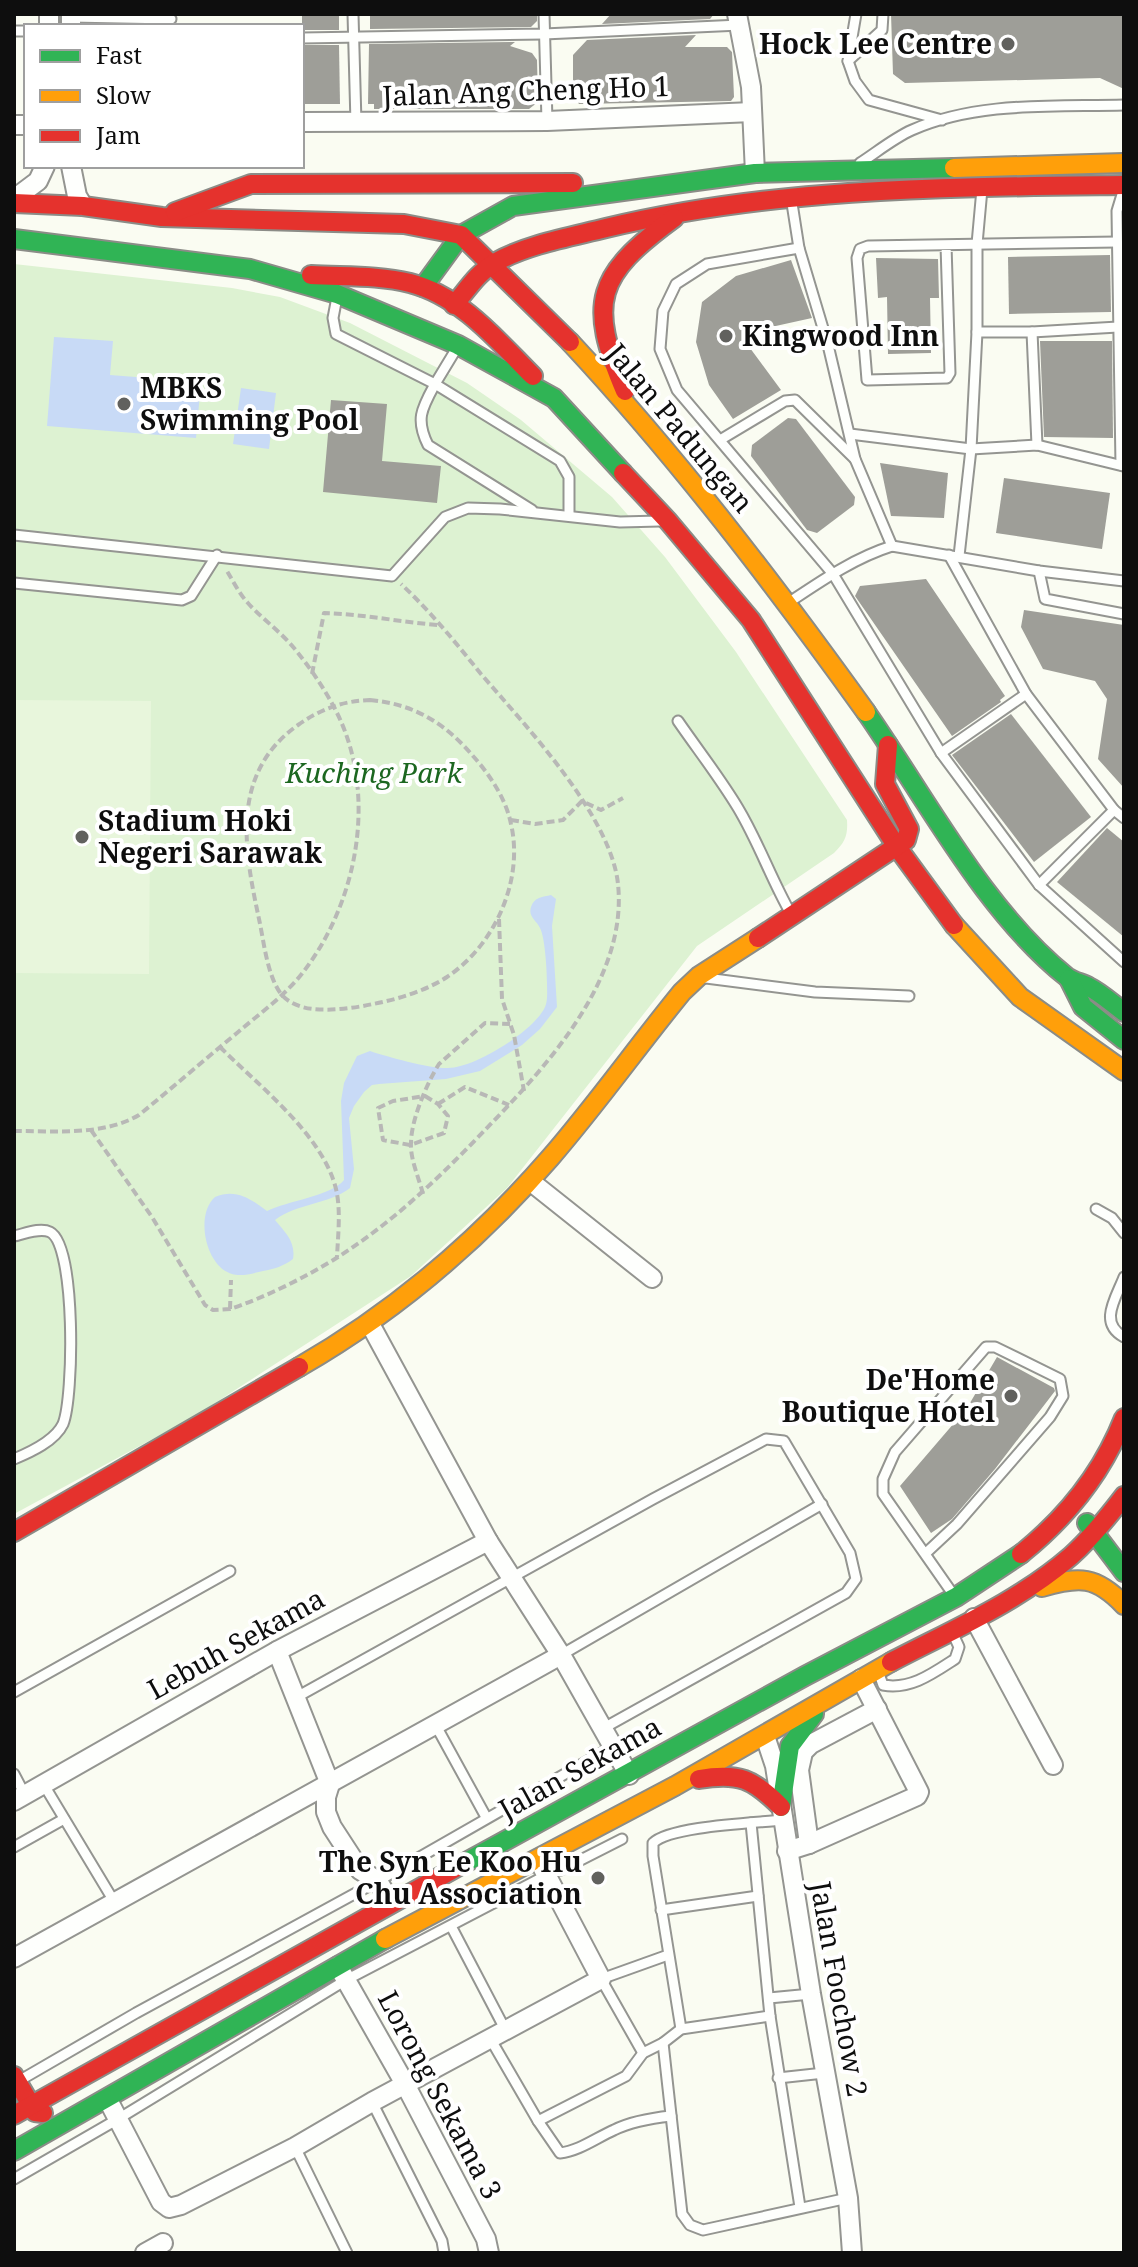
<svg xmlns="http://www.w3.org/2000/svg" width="1138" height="2267" font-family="'Noto Serif',serif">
  <rect width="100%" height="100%" fill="#fafcf2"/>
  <path fill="#ddf2d2" d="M14,264L232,288L280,297L350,323L467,383L521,420L612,497L665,557L736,652L847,820C848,836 845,842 834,853L697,946L507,1188L411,1276L195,1416L14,1514Z"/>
  <polygon fill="#e8f6dc" points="14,700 151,701 149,974 14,973"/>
  <g fill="#c8daf6">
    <polygon points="54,337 113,341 110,375 201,382 196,438 47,426"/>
    <polygon points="241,388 276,393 269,449 233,444"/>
    <path d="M551,895L556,899L552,926L557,1007L540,1029L522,1045L480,1071L446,1079L379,1084L372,1085L364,1092L354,1106L349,1118L354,1169L350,1188C328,1205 297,1203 275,1220C285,1232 296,1242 293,1259C284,1266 274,1269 263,1271C254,1273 241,1277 232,1274C205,1266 195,1214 215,1197C236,1188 251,1199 267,1211C287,1201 331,1196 344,1180L341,1101L344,1083L357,1056L370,1051C388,1057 431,1069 448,1068C475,1068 534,1031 545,1007C548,1001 547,990 547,983C547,971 545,937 540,928C536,920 528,917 531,907C534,897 543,897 551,895Z"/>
  </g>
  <g fill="#9e9e98">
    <rect x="302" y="14" width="37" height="16"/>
    <polygon points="370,14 537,14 537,21 531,27 370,29"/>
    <polygon points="611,14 714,14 710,19 602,24"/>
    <polygon points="891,14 1124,14 1124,89 1100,78 905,83 893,74"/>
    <polygon points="696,35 685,47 727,47 732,52 734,97 731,101 579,104 573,95 573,55 587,40"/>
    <polygon points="515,42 510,46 532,53 537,60 538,102 529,109 374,109 374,104 368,104 369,44"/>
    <polygon points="302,45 339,45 340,104 302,104"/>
    <polygon points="1110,255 1111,312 1009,314 1008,257"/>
    <polygon points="876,258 938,259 939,298 930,298 931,353 888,354 887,297 878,298"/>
    <polygon points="791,260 812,318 758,330 750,348 781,390 733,419 709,385 696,342 702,302 736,276"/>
    <polygon points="1040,341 1112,341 1113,438 1044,437"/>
    <polygon points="331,400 387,404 382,461 441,466 437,503 323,492"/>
    <polygon points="788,418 796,419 855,497 854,505 817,533 807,530 751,456 752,445"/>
    <polygon points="880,463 948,473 944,518 891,516"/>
    <polygon points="1004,478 1110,493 1102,549 996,533"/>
    <polygon points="926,579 1005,696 1000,700 1001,702 952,736 855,596 860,586"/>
    <polygon points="1024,610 1124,625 1124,788 1098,759 1107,699 1095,681 1043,669 1021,627"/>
    <polygon points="1011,714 1091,817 1034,862 952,755"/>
    <polygon points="1107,828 1124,842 1124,937 1057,882"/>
    <polygon points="997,1357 1054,1388 1055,1391 995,1469 952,1519 931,1533 900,1486 967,1408"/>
  </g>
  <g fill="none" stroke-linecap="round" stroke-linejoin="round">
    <defs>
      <g id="lane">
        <polyline points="353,14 356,123"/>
        <polyline points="544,14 547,121"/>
        <polyline points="856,14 848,61 855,81 869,100 942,120"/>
        <polyline points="71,17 171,19"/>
        <polyline points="14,31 26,31"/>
        <polyline points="302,38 544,34 740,25"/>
        <polyline points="848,61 882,30 883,14"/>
        <path d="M860,163C877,152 894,138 912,130C978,101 1054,107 1124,105"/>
        <polyline points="791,197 799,248 828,345 855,459 892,546"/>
        <polyline points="946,245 950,373 947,378 867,380 857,258 860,249 868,246 1117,242"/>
        <polyline points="799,248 707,264 676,284 663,311 660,349 677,390 833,574 941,753 1039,885 1124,962"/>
        <path d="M337,297L333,318L336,334L435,384C422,408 415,419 428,445L532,510"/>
        <polyline points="977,332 1032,332 1118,327"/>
        <polyline points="1032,332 1037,445"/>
        <polyline points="828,345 862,335"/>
        <polyline points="458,346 435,384 560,461 569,477 569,515"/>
        <polyline points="850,434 971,449 1037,445 1123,466"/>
        <polyline points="720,440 785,401 795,400 855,459"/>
        <polyline points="1121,465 1117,211 1124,188"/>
        <polyline points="14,535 392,576 445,517 468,508 500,509 620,522 660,521"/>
        <polyline points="949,555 1026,694 1114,810 1124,818"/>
        <polyline points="959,556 971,449 977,332 977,244 982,189"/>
        <polyline points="1039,571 1045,599 1124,614"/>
        <polyline points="14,583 182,600 191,596 217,555"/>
        <path d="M788,603C821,581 854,558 892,546L1039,571L1124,581"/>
        <path d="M678,721C698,750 720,778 738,808C759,843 771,879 791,914"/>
        <polyline points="941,753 1026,694"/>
        <polyline points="1039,885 1114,810"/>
        <polyline points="706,978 815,992 909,996"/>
        <polyline points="1096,1209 1112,1218 1124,1233"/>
        <path d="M14,1236C24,1234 40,1227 50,1232C76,1245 74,1397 63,1424C55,1441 31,1452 14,1459"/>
        <path d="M1124,1277C1116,1298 1098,1323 1124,1337"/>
        <polyline points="926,1553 957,1524 1050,1417 1063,1396 1060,1379 995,1347 986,1347 895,1452 883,1479 883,1494 955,1597"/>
        <polyline points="561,1655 822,1504"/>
        <path d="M878,1671L883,1685C910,1690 932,1674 955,1659L959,1647L953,1634"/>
        <polyline points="14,1692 230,1571"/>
        <polyline points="295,1698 653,1499 766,1439 784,1441 850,1553 856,1579 846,1593 602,1729"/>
        <polyline points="435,1724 486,1817"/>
        <polyline points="14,1774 25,1795"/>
        <polyline points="44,1785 115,1903"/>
        <polyline points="751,1823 770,2016 800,2207"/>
        <polyline points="14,1847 64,1819"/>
        <polyline points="561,1870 622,1839"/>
        <polyline points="661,1910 758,1896"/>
        <polyline points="451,1926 506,2031"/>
        <polyline points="769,1998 811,1994"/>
        <path d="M681,2029L653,1856V1843C670,1826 756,1823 782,1820"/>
        <path d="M491,2040L538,2121L560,2153C579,2151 596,2138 614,2130C632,2121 652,2118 671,2116"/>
        <polyline points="663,2043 682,2214 690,2225 703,2230 848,2198"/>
        <polyline points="643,2053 601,1979 668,1955"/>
        <polyline points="778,2078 824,2073"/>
        <polyline points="17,2082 136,2013 378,1881 612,1747"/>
        <polyline points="372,2102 442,2241 444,2253"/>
        <polyline points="538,2121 626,2076 643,2053 663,2043 681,2029 770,2016"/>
        <polyline points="295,2147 347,2253"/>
        <polyline points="14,2179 118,2119 346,1980 547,1875"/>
      </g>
      <g id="street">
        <polyline points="737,14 751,87 755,173"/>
        <polyline points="49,26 49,14"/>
        <polyline points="71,26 71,14"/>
        <polyline points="302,122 547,121 752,112"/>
        <polyline points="14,125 26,125"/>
        <polyline points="71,166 77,196 83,206"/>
        <polyline points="14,199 38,181 45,166"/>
        <polyline points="530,1181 652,1278"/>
        <polyline points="370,1324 488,1541 561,1655 629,1775"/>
        <polyline points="974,1618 1053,1765"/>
        <polyline points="277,1651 330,1784 326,1797 326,1812 332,1827 360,1870 378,1881 391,1903"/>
        <polyline points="765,1736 775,1766 811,1994 848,2198 852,2253"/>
        <polyline points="14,1801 277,1651 488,1541"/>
        <polyline points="809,1844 799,1770 803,1752 811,1744 877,1709"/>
        <polyline points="787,1851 809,1844 917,1796 919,1792 861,1679"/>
        <polyline points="14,1958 561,1655"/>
        <polyline points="338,1966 405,2084 486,2239 489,2253"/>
        <polyline points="108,2100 161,2202 169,2208 181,2205 295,2147 372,2102 601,1979 538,1859"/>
        <polyline points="145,2253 163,2243"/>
      </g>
      <g id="fast">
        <polyline points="14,239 250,269 337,294 458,345 554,398 623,473"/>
        <polyline points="423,287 461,235 513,206 755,173 954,168"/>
        <path d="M866,712C926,798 985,912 1067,977C1073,982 1082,983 1089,987C1101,993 1113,1004 1124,1012"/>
        <polyline points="1069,979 1083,1007 1124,1040"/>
        <polyline points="1087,1523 1124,1572"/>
        <polyline points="781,1807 790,1746 814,1714"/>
        <polyline points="461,1865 805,1676 956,1597 1021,1554"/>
        <polyline points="14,2151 385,1939"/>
      </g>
      <g id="slow">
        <polyline points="954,168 1124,163"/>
        <path d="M570,342C678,458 774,584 866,712"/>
        <polyline points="954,925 1020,997 1124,1071"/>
        <path d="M299,1367C393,1313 478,1241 550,1158C596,1105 637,1047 682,992L699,976L758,938"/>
        <path d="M1042,1587C1080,1576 1096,1576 1124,1605"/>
        <polyline points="385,1939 675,1786 891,1662"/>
      </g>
      <g id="jam">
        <polyline points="14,203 83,206 162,217 404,224 461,235 570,342"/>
        <polyline points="175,212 251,184 573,183"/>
        <path d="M311,275C344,277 378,275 410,283C461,296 498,341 533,376"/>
        <path d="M454,305C467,290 478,272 496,262C529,244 570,237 606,228C776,187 950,187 1124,185"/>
        <path d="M625,391C587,302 596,275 674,218"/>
        <polyline points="623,473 668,521 751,620 897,847 954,925"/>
        <polyline points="758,938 906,840 909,829 885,784 888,745"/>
        <polyline points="14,1532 299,1367"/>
        <path d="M1021,1554C1067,1517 1102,1474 1124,1418"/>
        <path d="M891,1662C952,1630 1018,1602 1071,1556C1091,1538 1108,1517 1124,1496"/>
        <path d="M699,1779C739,1772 753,1779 781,1807"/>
        <polyline points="14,2076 35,2112 43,2113"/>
        <polyline points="14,2115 461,1865"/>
      </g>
    </defs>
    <use href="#lane" stroke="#949591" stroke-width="13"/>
    <use href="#street" stroke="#949591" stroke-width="22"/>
    <use href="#fast" stroke="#8b8c87" stroke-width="22"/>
    <use href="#slow" stroke="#8b8c87" stroke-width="22"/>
    <use href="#jam" stroke="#8b8c87" stroke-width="22"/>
    <g stroke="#b8b8b6" stroke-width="4" stroke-dasharray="8 4" stroke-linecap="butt">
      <path d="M312,674L324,613C362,614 400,622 438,625"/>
      <path d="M370,700C414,704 445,723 473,756C490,775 506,799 511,824C524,880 495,945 447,977C425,991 399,999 373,1004C354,1008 333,1011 313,1009C302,1008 288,1003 281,994C267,975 264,942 259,919C244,849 230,773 298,725C321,709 342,701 370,700Z"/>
      <polyline points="511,820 535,824 563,820 582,801 601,810 623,798"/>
      <polyline points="499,919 502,999 514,1035 524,1091"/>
      <path d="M220,1047C258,1085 323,1135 336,1189C341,1210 338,1235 337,1257"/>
      <polygon points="425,1096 438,1104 448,1116 444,1133 410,1145 383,1140 378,1108 393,1101"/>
      <polyline points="438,1104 465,1087 509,1105"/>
      <path d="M91,1130L152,1217L205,1305L213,1310L230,1309C264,1298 308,1276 338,1257C393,1222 439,1178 484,1131C545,1068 628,980 618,884C611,816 525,725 481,674C456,643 430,611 401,584"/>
      <path d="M14,1131C55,1131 103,1136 139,1115C172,1088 204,1060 237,1033C259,1014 286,995 304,971C359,899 378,791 335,709C324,688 309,666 294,648C280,631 261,618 247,602C239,593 233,581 227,571"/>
      <path d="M423,1194C419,1178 410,1159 411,1143C411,1120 427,1083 439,1064L485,1023L510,1024"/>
      <polyline points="230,1309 231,1280"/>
    </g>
    <use href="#lane" stroke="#fefffd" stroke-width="9"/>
    <use href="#street" stroke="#fefffd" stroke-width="18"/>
    <use href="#fast" stroke="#30b455" stroke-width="18"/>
    <use href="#slow" stroke="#ff9f0a" stroke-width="18"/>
    <use href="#jam" stroke="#e5322d" stroke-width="18"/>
  </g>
  <g fill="#61615e" stroke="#fff" stroke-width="3">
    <circle cx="1008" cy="44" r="8"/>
    <circle cx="726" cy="336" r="8"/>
    <circle cx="124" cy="404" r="8"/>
    <circle cx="82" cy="837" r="8"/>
    <circle cx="1011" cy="1396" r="8"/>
    <circle cx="598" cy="1878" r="8"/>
  </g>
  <g text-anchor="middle" stroke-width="8" stroke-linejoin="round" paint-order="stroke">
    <g font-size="28" font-weight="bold" fill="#0e0e0e" stroke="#fff" text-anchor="end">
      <text x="992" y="54">Hock Lee Centre</text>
      <text x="742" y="346" text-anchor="start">Kingwood Inn</text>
      <text x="140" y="398" text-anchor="start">MBKS<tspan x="140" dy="32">Swimming Pool</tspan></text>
      <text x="98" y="831" text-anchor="start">Stadium Hoki<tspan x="98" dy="32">Negeri Sarawak</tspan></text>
      <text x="995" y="1390">De'Home<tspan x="995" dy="32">Boutique Hotel</tspan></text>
      <text x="582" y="1872">The Syn Ee Koo Hu<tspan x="582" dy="32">Chu Association</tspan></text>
    </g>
    <g font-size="28" fill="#0e0e0e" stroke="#fff">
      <text transform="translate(526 91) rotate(-2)" y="10">Jalan Ang Cheng Ho 1</text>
      <text transform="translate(680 428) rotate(50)" y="10">Jalan Padungan</text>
      <text transform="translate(236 1644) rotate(-29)" y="10">Lebuh Sekama</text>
      <text transform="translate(580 1768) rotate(-29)" y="10">Jalan Sekama</text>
      <text transform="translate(839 1989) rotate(80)" y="10">Jalan Foochow 2</text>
      <text transform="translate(440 2095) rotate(62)" y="10">Lorong Sekama 3</text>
    </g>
    <g font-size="28" font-style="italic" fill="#1c6720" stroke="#fff">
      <text x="374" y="783">Kuching Park</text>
    </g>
  </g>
  <rect width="1138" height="2267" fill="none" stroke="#0e0e0e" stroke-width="32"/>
  <rect x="24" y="24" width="280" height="144" fill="#ffffff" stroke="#9f9f9f" stroke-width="2"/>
  <rect x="40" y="50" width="40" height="12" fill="#30b455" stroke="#9f9f9f" stroke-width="2"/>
  <text x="96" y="64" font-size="24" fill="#0e0e0e">Fast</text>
  <rect x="40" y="90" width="40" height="12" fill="#ff9f0a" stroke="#9f9f9f" stroke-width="2"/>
  <text x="96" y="104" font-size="24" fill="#0e0e0e">Slow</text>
  <rect x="40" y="130" width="40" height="12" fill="#e5322d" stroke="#9f9f9f" stroke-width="2"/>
  <text x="96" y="144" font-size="24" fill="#0e0e0e">Jam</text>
</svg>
